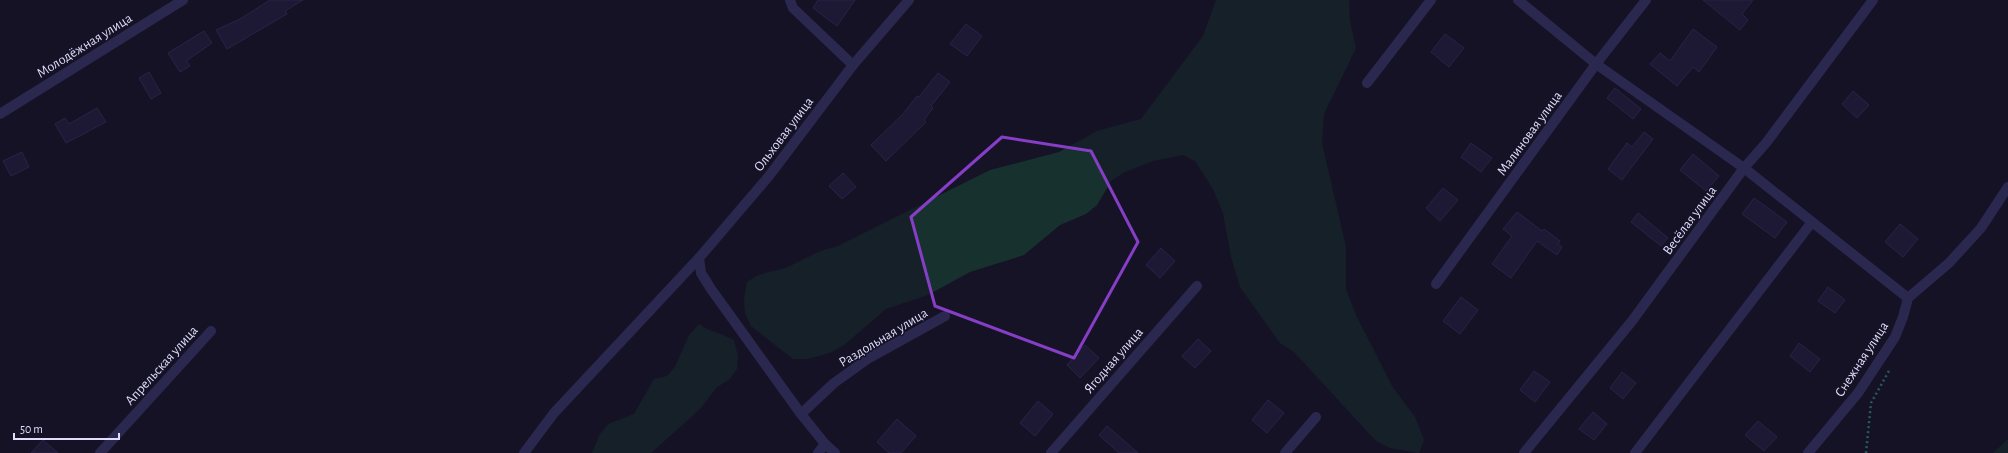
<svg xmlns="http://www.w3.org/2000/svg" width="2008" height="453" font-family="'Alegreya Sans',sans-serif">
  <rect width="100%" height="100%" fill="#161327"/>
  <g fill="#17312e">
    <path d="M1216,0H1349L1350,21L1356,48L1324,114L1322,143L1346,247V289L1356,315L1392,386L1415,417L1424,440L1419,453L1390,448L1376,441L1294,352L1280,343L1240,287L1231,257L1223,213L1213,189L1195,161L1183,155L1153,161L1125,172L1112,180L1097,205L1086,214L1060,225L1024,255L970,272L928,295L886,309L844,345L832,352L819,356L806,359H793L751,326L745,313L744,299L747,282C761,272 769,273 785,268C803,261 817,250 836,247L990,170L1059,152L1097,131L1141,119L1203,36Z"/>
    <path d="M699,324C710,332 722,333 734,340L738,356L737,369L729,380L717,387L700,409L651,453H592L600,434L608,424L634,414L654,379L667,376L675,367L689,335Z"/>
    <polygon points="2008,439 2008,453 1993,453"/>
  </g>
  <g fill="#272146" stroke="#3f366f">
    <polygon points="270,0 303,0 285,11 287,14 227,49 216,30 240,19"/>
    <polygon points="818,0 855,0 837,26 813,8"/>
    <polygon points="1703,0 1753,0 1742,14 1748,20 1740,30"/>
    <polygon points="966,24 982,36 967,56 950,44"/>
    <polygon points="1693,29 1717,47 1699,72 1693,67 1677,86 1650,64 1660,53 1670,61"/>
    <polygon points="204,31 212,43 186,61 190,66 180,72 168,53"/>
    <polygon points="1445,34 1464,48 1449,67 1431,52"/>
    <polygon points="149,72 161,93 151,99 139,78"/>
    <polygon points="938,73 950,82 931,106 933,108 924,120 926,122 886,161 871,145 903,114 917,96 919,97"/>
    <polygon points="1615,88 1641,109 1633,119 1607,98"/>
    <polygon points="1853,91 1869,105 1857,118 1842,104"/>
    <polygon points="97,108 106,122 66,143 55,124 65,118 69,124"/>
    <polygon points="1644,132 1653,139 1622,180 1608,169 1627,143 1632,147"/>
    <polygon points="1471,143 1492,158 1481,172 1461,157"/>
    <polygon points="22,152 29,167 11,176 3,161"/>
    <polygon points="1693,154 1719,176 1706,191 1680,170"/>
    <polygon points="843,173 856,187 842,199 829,186"/>
    <polygon points="1443,188 1458,200 1440,221 1426,208"/>
    <polygon points="1754,198 1787,222 1775,238 1742,214"/>
    <polygon points="1517,212 1542,231 1544,229 1560,241 1558,244 1562,247 1557,255 1537,241 1511,278 1492,264 1512,236 1503,229"/>
    <polygon points="1638,213 1668,238 1661,246 1631,222"/>
    <polygon points="1900,224 1918,239 1903,257 1885,242"/>
    <polygon points="1161,248 1175,261 1160,278 1146,265"/>
    <polygon points="1828,287 1845,300 1835,313 1818,301"/>
    <polygon points="1461,297 1478,310 1460,334 1443,321"/>
    <polygon points="1198,339 1211,351 1195,368 1182,356"/>
    <polygon points="1799,343 1820,359 1810,372 1790,356"/>
    <polygon points="1085,345 1099,358 1080,378 1067,365"/>
    <polygon points="1534,371 1550,382 1535,402 1520,390"/>
    <polygon points="1622,372 1636,383 1623,399 1610,388"/>
    <polygon points="1268,400 1284,413 1267,433 1252,420"/>
    <polygon points="1038,401 1053,414 1035,436 1020,423"/>
    <polygon points="1593,412 1607,424 1594,440 1579,429"/>
    <polygon points="897,419 916,436 901,453 889,453 877,442"/>
    <polygon points="1758,421 1777,437 1764,451 1745,435"/>
    <polygon points="1107,426 1138,453 1119,453 1099,435"/>
    <polygon points="43,440 58,453 31,453"/>
  </g>
  <g fill="none" stroke-linecap="round" stroke-linejoin="round">
    <polyline stroke="#3eaea2" stroke-width="2.5" stroke-dasharray="2 3" stroke-linecap="butt" points="1866,453 1871,403 1890,369"/>
    <g stroke="#434481" stroke-width="10">
      <polyline points="790,0 793,8 853,65"/>
      <polyline points="1518,0 1596,64 1744,168 1908,298"/>
      <polyline points="1367,83 1431,0"/>
      <polyline points="0,114 183,0"/>
      <polyline points="1436,284 1596,64 1646,0"/>
      <polyline points="801,414 834,383 869,358 945,316"/>
      <polyline points="100,453 211,331"/>
      <polyline points="524,453 554,413 699,258"/>
      <polyline points="818,453 825,444"/>
      <polyline points="835,453 825,444 801,414 711,289 701,273 699,258 769,176 853,65 909,0"/>
      <polyline points="1051,453 1197,286"/>
      <polyline points="1285,453 1316,417"/>
      <polyline points="1524,453 1632,321 1744,168 1766,143 1873,0"/>
      <polyline points="1635,453 1812,222"/>
      <polyline points="1808,453 1858,393 1895,337 1903,317 1908,298 1949,263 1981,228 2008,187"/>
    </g>
  </g>
  <path d="M0 0H2008V453H0ZM1002,137L1091,151L1138,242L1074,358L935,306L911,217Z" fill="#161327" fill-opacity=".55" fill-rule="evenodd"/>
  <path fill="none" stroke="#853ec5" stroke-width="3" stroke-linejoin="round" d="M1002,137L1091,151L1138,242L1074,358L935,306L911,217Z"/>
  <g text-anchor="middle" stroke-width="3" stroke-linejoin="round" paint-order="stroke">
    <g font-size="14" fill="#dfddfb" stroke="#161327">
      <text transform="translate(84 45) rotate(-32)" y="5">Молодёжная улица</text>
      <text transform="translate(1529 133) rotate(-54)" y="5">Малиновая улица</text>
      <text transform="translate(783 134) rotate(-53)" y="5">Ольховая улица</text>
      <text transform="translate(1689 220) rotate(-54)" y="5">Весёлая улица</text>
      <text transform="translate(883 337) rotate(-31)" y="5">Раздольная улица</text>
      <text transform="translate(1861 359) rotate(-57)" y="5">Снежная улица</text>
      <text transform="translate(1113 360) rotate(-49)" y="5">Ягодная улица</text>
      <text transform="translate(161 365) rotate(-48)" y="5">Апрельская улица</text>
    </g>
  </g>
  <path d="M14 433v6h105v-6" fill="none" stroke="#dfddfb" stroke-width="2"/>
  <text x="20" y="433" font-size="12" fill="#dfddfb" stroke="#161327" stroke-width="3" paint-order="stroke">50 m</text>
</svg>
